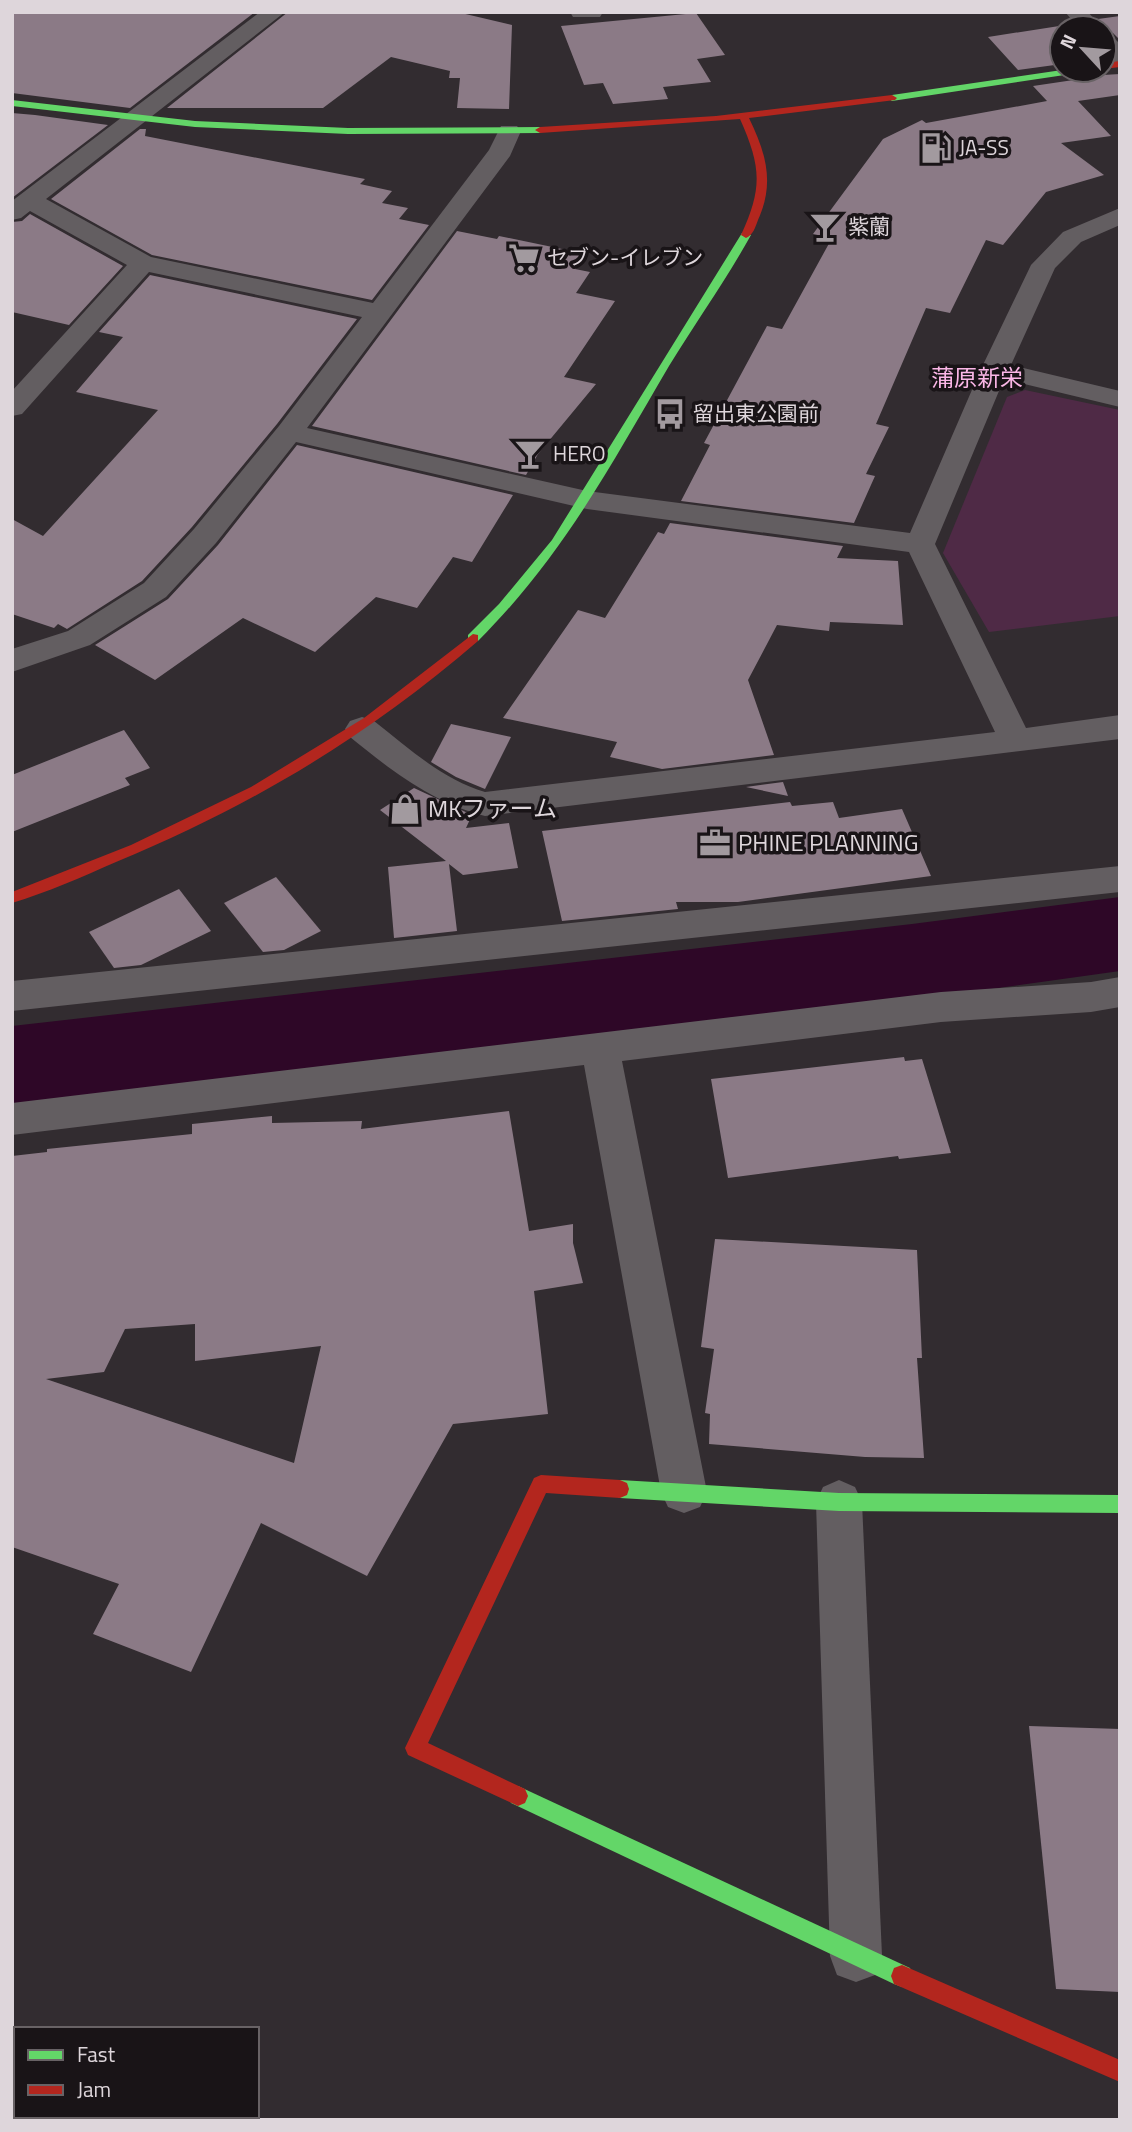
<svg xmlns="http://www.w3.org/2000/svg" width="1132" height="2132" font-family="'Titillium Web','Noto Sans JP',sans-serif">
  <rect width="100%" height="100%" fill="#322c30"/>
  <polygon fill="#4f2a46" points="1025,390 1120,410 1120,616 989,632 943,553 1007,397"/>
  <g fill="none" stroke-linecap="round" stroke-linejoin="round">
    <polygon fill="#2e0727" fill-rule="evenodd" points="1120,897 1120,971 912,1000 12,1108 12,1026 912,924"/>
  </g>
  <g fill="#8b7a86" fill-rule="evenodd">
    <polygon points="12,12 255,12 130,108 12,93"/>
    <polygon points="288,12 457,12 512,25 509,109 457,108 460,78 449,78 450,71 391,57 323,108 167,108"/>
    <polygon points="696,13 725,55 697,59 711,82 663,87 668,99 613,104 603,83 584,85 561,26"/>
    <polygon points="1120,16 1120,40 1113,33 1104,32 1104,26 1098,19"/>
    <polygon points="1072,24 1076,28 1062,28 1062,64 1018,70 988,37"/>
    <polygon points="1092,70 1103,75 1120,74 1120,95 1078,101 1111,136 1061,143 1104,175 1046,192 1003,245 986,240 950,313 926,308 876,424 889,427 866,474 875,476 854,523 681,501 710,445 704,443 767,326 782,329 832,238 813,234 883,139 922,120 926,123 1047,101 1033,86 1087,78"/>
    <polygon points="12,113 35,115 108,125 12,198"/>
    <polygon points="140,129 146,129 145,136 365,179 360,184 392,191 382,203 408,208 399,219 429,225 372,300 152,255 51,199"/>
    <polygon points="30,214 123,266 69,325 12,312 12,222 22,221"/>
    <polygon points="457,231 497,239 499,236 586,254 575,269 590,272 576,293 615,301 564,377 596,384 538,454 526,475 312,426"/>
    <polygon points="150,275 357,319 277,424 192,527 142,581 67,629 58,624 54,628 12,614 12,519 43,536 158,410 76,392 123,337 99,332"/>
    <polygon points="297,445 513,495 472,562 453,557 417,608 376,597 315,652 243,618 155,680 95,645 168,599 218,545"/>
    <polygon points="670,523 843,546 837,558 898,561 903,625 830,622 829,631 777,625 748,680 774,755 662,769 610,757 617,742 503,718 578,610 605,618 658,532 664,534"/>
    <polygon points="451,724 511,737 485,789 456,777 431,762"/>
    <polygon points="124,730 150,768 125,778 130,785 12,832 12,775"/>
    <polygon points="783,782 788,796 746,787"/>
    <polygon points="414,788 472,815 466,828 509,823 518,868 463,875 449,864 457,931 394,938 388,867 446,861 380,810"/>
    <polygon points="790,802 792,806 833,802 839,818 902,809 931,876 738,902 676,902 678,909 562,921 542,831"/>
    <polygon points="276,877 321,931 284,950 263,952 224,903"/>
    <polygon points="179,889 211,931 141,965 114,968 89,932"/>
    <polygon points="904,1057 905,1061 922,1059 951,1153 899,1159 898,1156 728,1178 711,1079"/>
    <path d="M509,1111L529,1231L573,1224V1243L583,1283L534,1291L548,1414L453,1424L367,1576L261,1523L191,1672L93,1634L119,1584L12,1547V1156L47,1152V1149L192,1134V1124L272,1116V1123L362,1121L361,1129ZM195,1324V1361L321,1346L294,1463L46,1379L104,1372L125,1329Z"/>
    <polygon points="715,1239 917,1250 922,1358 917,1358 924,1458 865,1457 709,1444 710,1414 705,1413 714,1349 701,1347"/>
    <polygon points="1029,1726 1120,1729 1120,1992 1056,1989"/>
  </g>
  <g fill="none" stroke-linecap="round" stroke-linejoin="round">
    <g fill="#635e61" fill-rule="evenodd">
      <path d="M260,12H285L46,199L151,257L373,303L489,150L501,126H517L521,131L510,156L307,428L587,491L910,533L981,369L1031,265L1063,232L1120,208V225L1081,242L1055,268L1011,365L1120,391V407L1004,379L935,544L1026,728L1120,715V739L485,816C432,802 393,772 350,737L345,729L350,721L362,717L374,721C407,747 443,780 485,792L995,732L909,552L587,509L296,442L216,543L166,597L90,645L12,672V649L68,631L144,583L194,529L279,426L362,317L149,272L22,414L12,416V391L127,265L30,211L21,218L12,220V201Z"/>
      <polygon points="570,12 603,12 600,17 573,17"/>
      <polygon points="1065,12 1088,12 1102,28 1079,28"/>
      <polygon points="1104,34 1112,36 1120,44 1120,64 1112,62 1104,54"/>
      <polygon points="1120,866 1120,892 12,1011 12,981"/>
      <polygon points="1120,977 1120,1007 1091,1012 941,1022 622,1061 707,1492 700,1507 684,1513 668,1507 661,1492 584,1065 12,1135 12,1103 941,992 1091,982"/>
      <polygon points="839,1480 855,1487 862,1502 882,1956 875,1975 856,1982 837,1975 830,1956 816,1502 823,1487"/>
    </g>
    <g fill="#63d668" fill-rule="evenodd">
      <polygon points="1062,70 1083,70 1078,73 892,101 887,98 892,95"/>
      <polygon points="12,100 195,121 348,128 540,127 545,130 540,133 348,134 195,127 12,106"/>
      <path d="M742,233L751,235C726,280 696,322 669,366C609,468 563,556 478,641H468V635L499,604L552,540Z"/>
      <polygon points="620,1480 839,1493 1120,1495 1120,1513 839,1511 620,1498 613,1495 611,1489 613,1483"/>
      <polygon points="518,1786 910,1968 913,1976 910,1984 902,1987 894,1984 511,1803 508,1796 511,1789"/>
    </g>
    <g fill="#b3261e" fill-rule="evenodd">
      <polygon points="1120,61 1120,67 1104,69 1104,63"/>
      <path d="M892,95L897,98L895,100L749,118C766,153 775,183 758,220C755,228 753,235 746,238L741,235C763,188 761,166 740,119L540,133L535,130L540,127L716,116Z"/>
      <path d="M473,634L478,635V641C365,738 253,805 116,862C82,877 48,892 12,903V892L131,845L251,787L364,718Z"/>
      <polygon points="541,1475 620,1480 627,1483 629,1489 627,1495 620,1498 546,1493 428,1743 525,1789 528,1796 525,1803 518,1806 408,1755 405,1748 534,1478"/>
      <polygon points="902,1965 1120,2060 1120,2082 894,1984 891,1976 894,1968"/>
    </g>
  </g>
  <defs>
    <symbol id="fuel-bare" viewBox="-9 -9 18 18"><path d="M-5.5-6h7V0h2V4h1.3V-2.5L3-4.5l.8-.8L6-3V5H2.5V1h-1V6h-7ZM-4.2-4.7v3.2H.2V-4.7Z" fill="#a29a9f" stroke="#191417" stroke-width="2.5" paint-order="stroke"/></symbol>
    <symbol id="bar-bare" viewBox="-9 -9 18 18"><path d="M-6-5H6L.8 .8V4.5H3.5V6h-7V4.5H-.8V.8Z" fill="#a29a9f" stroke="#191417" stroke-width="2.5" paint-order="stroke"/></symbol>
    <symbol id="supermarket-bare" viewBox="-9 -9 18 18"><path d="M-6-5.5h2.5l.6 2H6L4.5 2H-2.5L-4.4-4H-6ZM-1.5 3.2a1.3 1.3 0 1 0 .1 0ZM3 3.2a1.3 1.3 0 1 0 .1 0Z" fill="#a29a9f" stroke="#191417" stroke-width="2.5" paint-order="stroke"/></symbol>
    <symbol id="bus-bare" viewBox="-9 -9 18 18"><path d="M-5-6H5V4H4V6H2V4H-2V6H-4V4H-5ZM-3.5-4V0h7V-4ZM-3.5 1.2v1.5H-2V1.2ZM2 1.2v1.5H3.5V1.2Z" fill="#a29a9f" stroke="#191417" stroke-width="2.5" paint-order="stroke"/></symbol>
    <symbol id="shop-bare" viewBox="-9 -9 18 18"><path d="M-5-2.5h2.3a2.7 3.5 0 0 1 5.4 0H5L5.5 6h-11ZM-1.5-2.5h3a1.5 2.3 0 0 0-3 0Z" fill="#a29a9f" stroke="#191417" stroke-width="2.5" paint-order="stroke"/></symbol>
    <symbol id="office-bare" viewBox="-9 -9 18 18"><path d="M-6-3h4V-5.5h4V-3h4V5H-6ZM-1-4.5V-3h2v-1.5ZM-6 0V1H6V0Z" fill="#a29a9f" stroke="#191417" stroke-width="2.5" paint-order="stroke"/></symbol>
  </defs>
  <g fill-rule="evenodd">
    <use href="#fuel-bare" x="914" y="126" width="44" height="44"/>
    <use href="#bar-bare" x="803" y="205" width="44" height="44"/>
    <use href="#supermarket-bare" x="502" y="236" width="44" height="44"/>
    <use href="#bus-bare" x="648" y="392" width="44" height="44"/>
    <use href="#bar-bare" x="508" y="432" width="44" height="44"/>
    <use href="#shop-bare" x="383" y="787" width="44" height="44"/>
    <use href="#office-bare" x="693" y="821" width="44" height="44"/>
  </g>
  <g text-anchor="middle" stroke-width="7" stroke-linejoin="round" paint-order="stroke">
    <g font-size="21" fill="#ded6db" stroke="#191417" text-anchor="start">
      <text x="959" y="155">JA-SS</text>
      <text x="848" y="234">紫蘭</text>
      <text x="547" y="265">セブン-イレブン</text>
      <text x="693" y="421">留出東公園前</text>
      <text x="553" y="461">HERO</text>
    </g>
    <g font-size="23" fill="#fab6e6" stroke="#191417">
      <text x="977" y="386">蒲原新栄</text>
    </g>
    <g font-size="24" fill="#ded6db" stroke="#191417" text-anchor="start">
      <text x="428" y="817">MKファーム</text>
      <text x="738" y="851">PHINE PLANNING</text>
    </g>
  </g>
  <rect width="1132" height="2132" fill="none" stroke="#ded6db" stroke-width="28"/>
  <rect x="14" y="2027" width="245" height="91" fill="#191417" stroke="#686265" stroke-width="2"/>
  <rect x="28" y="2050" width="35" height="10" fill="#63d668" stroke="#686265" stroke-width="2"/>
  <text x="77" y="2062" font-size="21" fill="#ded6db">Fast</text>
  <rect x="28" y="2085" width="35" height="10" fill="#b3261e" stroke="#686265" stroke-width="2"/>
  <text x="77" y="2097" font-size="21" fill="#ded6db">Jam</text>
  <g transform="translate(1083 49) rotate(296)"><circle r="33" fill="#191417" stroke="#686265" stroke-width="2"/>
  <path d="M0-5L12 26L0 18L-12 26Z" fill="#a29a9f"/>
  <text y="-10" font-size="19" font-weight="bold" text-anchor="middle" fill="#ded6db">N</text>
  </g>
</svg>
